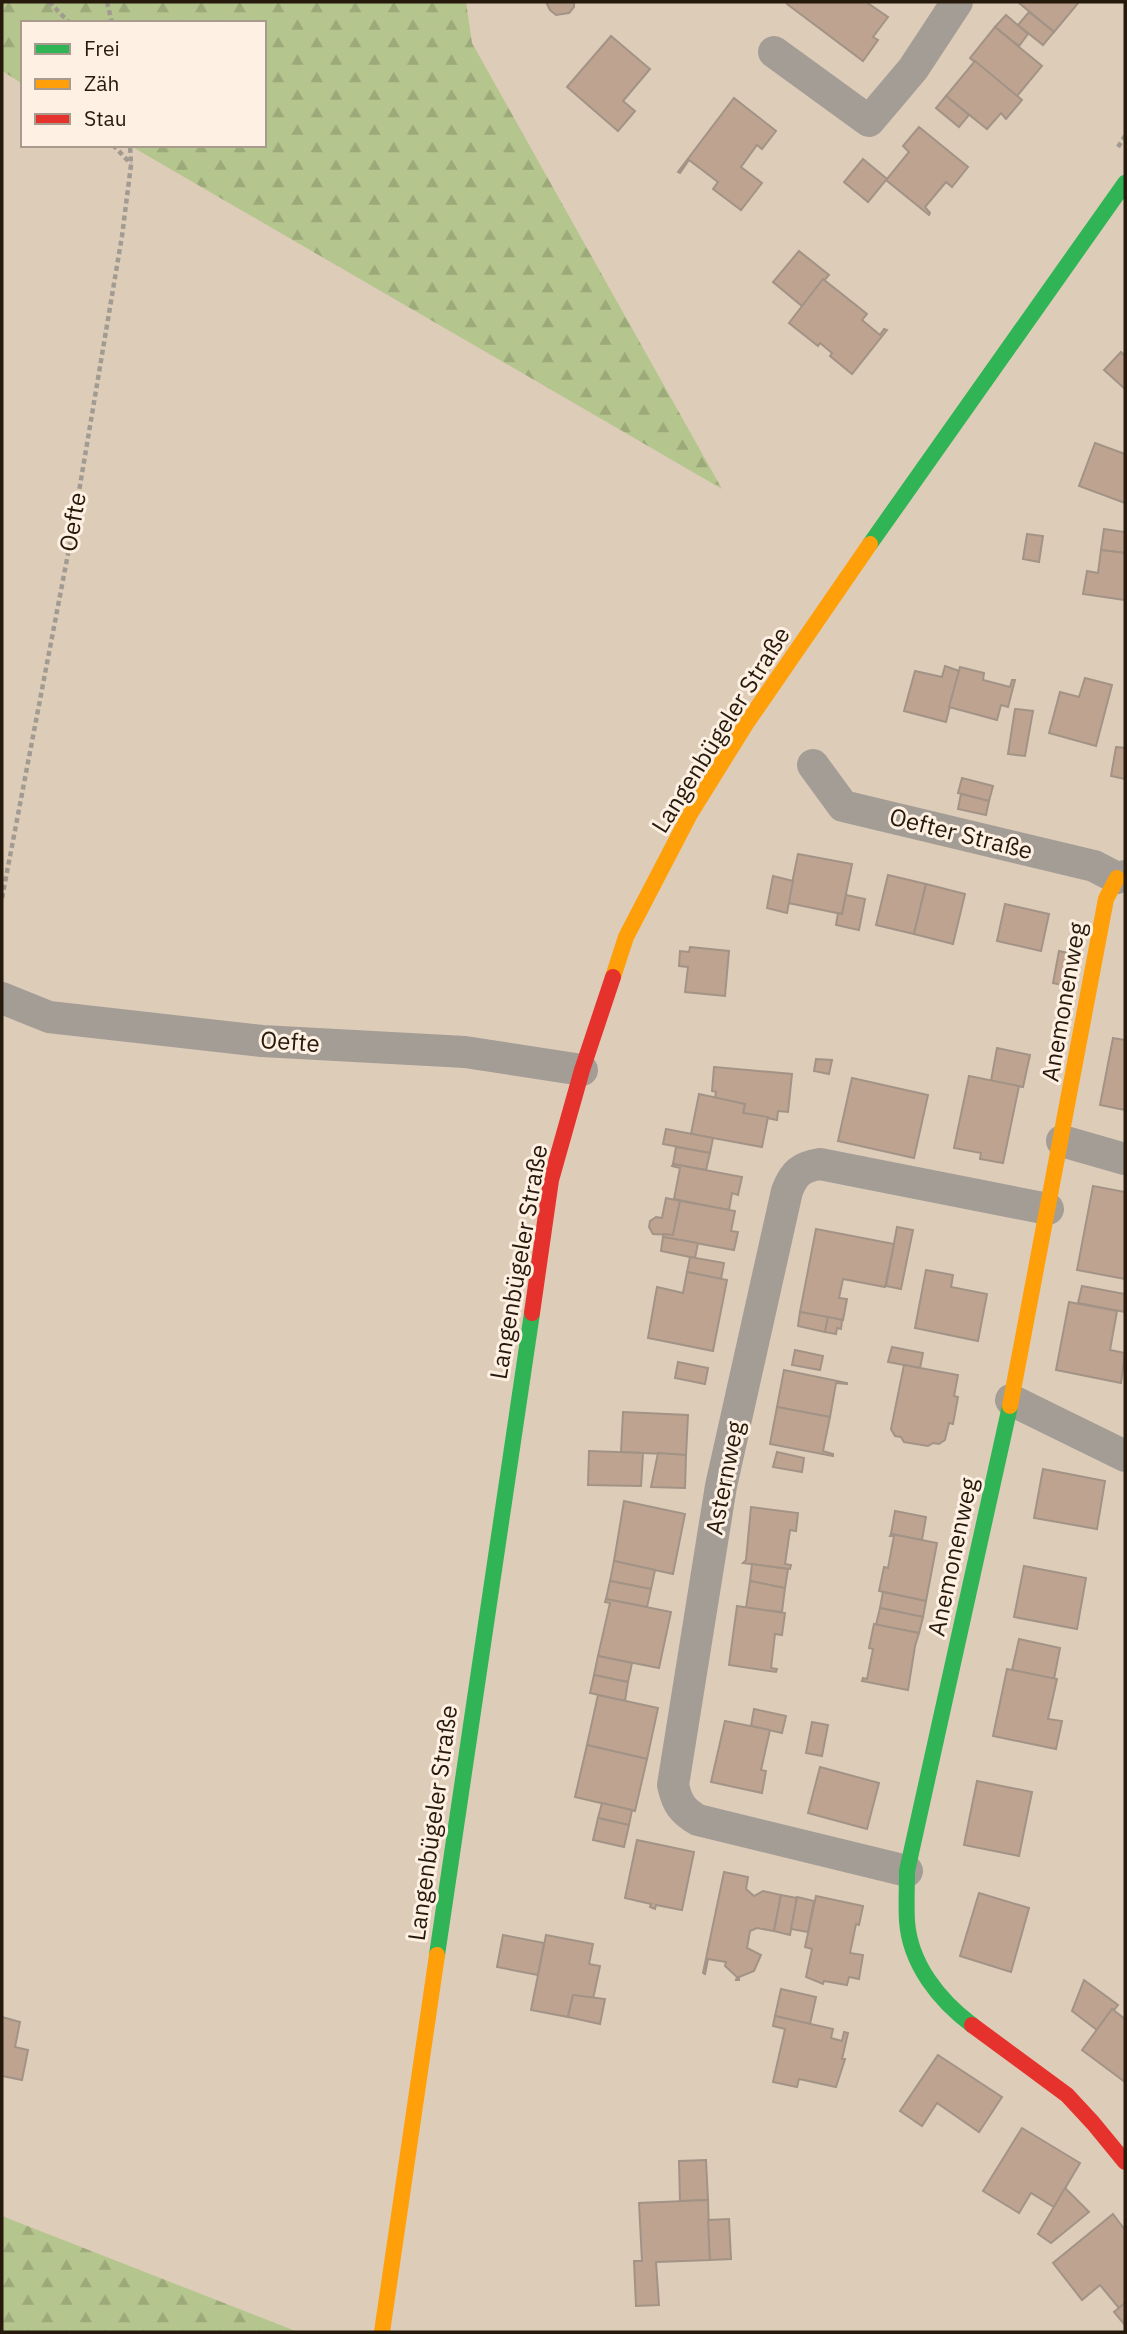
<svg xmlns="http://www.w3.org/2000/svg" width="1127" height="2334" font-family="'IBM Plex Sans',sans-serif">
  <defs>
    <pattern id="forest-firs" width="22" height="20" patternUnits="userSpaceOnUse" patternTransform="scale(1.75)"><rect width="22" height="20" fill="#b5c58e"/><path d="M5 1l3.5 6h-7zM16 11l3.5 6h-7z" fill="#9ca979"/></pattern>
  </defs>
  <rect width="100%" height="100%" fill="#ddccb8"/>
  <g fill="url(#forest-firs)">
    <polygon points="2,2 466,2 472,43 722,489 129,145 264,145 264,23 23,23 23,84 2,71"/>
    <polygon points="2,2216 298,2332 2,2332"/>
  </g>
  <g fill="#bea490" stroke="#a29386" stroke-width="2">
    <polygon points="546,2 577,2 574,2 574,7 569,13 556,15 550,10"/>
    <polygon points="788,2 866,2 888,17 873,37 878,40 863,61 787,4"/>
    <polygon points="1018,2 1079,2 1054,32"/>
    <polygon points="1029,12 1054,32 1043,45 1018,25"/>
    <polygon points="1006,15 1028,34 1019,46 995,27"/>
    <polygon points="995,27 1042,66 1017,96 970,58"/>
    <polygon points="611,36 650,69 623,101 635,111 618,131 567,87"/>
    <polygon points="975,61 1022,100 1006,119 1001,113 987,129 946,96"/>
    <polygon points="946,96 969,115 959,127 936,108"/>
    <polygon points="734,98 776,131 762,149 757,145 741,167 762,183 741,210 713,189 718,182 689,160 680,173 678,172"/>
    <polygon points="919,127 968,167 952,187 946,182 925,207 930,213 929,215 886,180 909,152 903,146"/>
    <polygon points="863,159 887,179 868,202 844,182"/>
    <polygon points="799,251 829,275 802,306 773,282"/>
    <polygon points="823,279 867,314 862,320 880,335 884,329 887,330 852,374 830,356 832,353 820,343 818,346 789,323"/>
    <polygon points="1121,352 1125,356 1125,389 1104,370"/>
    <polygon points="1095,443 1125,454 1125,503 1079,486"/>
    <polygon points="1104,529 1125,532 1125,553 1101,550"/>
    <polygon points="1027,534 1043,536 1039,562 1023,559"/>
    <polygon points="1101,550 1125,553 1125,600 1083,594 1087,571 1098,573"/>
    <polygon points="945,666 959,671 946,722 904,711 915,671 942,677"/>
    <polygon points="960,667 984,673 983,680 1010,687 1012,680 1015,680 1008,707 1001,705 997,720 949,707"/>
    <polygon points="1085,678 1112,685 1096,746 1049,733 1060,692 1079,697"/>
    <polygon points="1015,709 1033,711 1025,756 1008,754"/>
    <polygon points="1116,747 1125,748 1125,779 1111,776"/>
    <polygon points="962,778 993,786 989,801 958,793"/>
    <polygon points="961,794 989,801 986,815 958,809"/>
    <polygon points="798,854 852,864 842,914 788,903"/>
    <polygon points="888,875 926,884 914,934 876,925"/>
    <polygon points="773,876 793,881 787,913 767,908"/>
    <polygon points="926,884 965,894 953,944 914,934"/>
    <polygon points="846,895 865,899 859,930 836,925 838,913 842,914"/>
    <polygon points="1005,904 1049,914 1041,951 997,941"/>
    <polygon points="690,947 729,951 725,996 685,992 688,967 679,966 680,951 689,952"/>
    <polygon points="1059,951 1077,955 1071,987 1053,983"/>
    <polygon points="1113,1038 1125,1040 1125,1110 1100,1105"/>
    <polygon points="997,1048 1030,1055 1023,1087 991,1081"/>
    <polygon points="816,1059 832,1060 829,1074 814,1071"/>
    <polygon points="714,1067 792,1074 788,1112 778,1111 777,1120 767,1118 743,1113 745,1104 715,1098 716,1092 712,1091"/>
    <polygon points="969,1076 1019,1086 1003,1163 980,1159 981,1153 954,1148"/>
    <polygon points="852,1078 928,1095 914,1158 838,1141"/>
    <polygon points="699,1094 745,1104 743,1113 768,1117 762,1147 691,1134"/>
    <polygon points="666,1129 713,1138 710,1153 663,1144"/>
    <polygon points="676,1147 710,1153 706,1170 673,1164"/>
    <polygon points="673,1164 742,1177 738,1195 732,1193 729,1210 674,1199 680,1168 672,1166"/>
    <polygon points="1093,1186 1125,1192 1125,1279 1077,1270"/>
    <polygon points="666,1198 680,1201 673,1235 653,1234 649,1227 650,1221 656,1217 662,1218"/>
    <polygon points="680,1201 735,1211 731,1231 738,1232 734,1250 663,1237 664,1234 673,1235"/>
    <polygon points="897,1227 913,1230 901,1289 886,1286"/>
    <polygon points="816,1229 894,1244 885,1287 843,1279 839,1298 847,1299 843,1320 800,1312"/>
    <polygon points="663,1237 698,1243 695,1258 661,1251"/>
    <polygon points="690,1257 724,1263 721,1279 687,1272"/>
    <polygon points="926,1270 953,1275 951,1287 987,1294 978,1341 915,1328"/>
    <polygon points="687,1272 727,1280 713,1351 648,1338 657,1287 683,1293"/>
    <polygon points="1082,1286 1125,1294 1125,1312 1078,1303"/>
    <polygon points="1069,1302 1117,1311 1110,1350 1125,1353 1121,1383 1056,1370"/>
    <polygon points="800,1312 828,1317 825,1332 798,1326"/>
    <polygon points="828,1317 842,1320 841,1329 837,1328 836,1334 825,1332"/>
    <polygon points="892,1347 923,1353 920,1368 888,1362"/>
    <polygon points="795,1350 823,1356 820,1370 792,1365"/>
    <polygon points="678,1362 708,1368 705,1384 675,1378"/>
    <polygon points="904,1365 958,1375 954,1396 958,1397 953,1424 949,1423 945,1440 939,1444 933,1443 928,1446 904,1442 901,1437 895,1436 891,1429"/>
    <polygon points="784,1370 847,1383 847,1384 836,1383 830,1417 777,1407"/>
    <polygon points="777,1407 830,1417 823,1451 833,1454 833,1456 770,1444"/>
    <polygon points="623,1412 688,1415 686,1455 621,1452"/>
    <polygon points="589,1451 643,1453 641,1486 588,1485"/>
    <polygon points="777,1452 804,1458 802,1472 773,1467"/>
    <polygon points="658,1453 686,1455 685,1488 651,1487"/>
    <polygon points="1043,1469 1105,1481 1097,1529 1034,1518"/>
    <polygon points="624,1501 685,1514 673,1574 614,1561"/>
    <polygon points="751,1507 798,1513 796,1531 790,1530 785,1564 791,1565 790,1569 743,1563 746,1560"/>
    <polygon points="895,1511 926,1517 922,1540 891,1534"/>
    <polygon points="891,1534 937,1543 926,1601 879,1591 884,1567 888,1568 894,1536 890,1536"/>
    <polygon points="614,1561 655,1570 651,1589 610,1581"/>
    <polygon points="752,1564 788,1569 785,1588 750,1581"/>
    <polygon points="1024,1566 1086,1578 1077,1629 1014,1617"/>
    <polygon points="610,1581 651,1589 647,1607 606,1599"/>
    <polygon points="750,1581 785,1588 782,1612 746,1608"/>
    <polygon points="883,1592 926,1601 923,1617 880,1608"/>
    <polygon points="606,1599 671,1612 659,1668 598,1656 610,1603 605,1602"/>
    <polygon points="737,1606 785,1613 782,1635 775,1634 771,1668 777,1669 776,1672 729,1665"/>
    <polygon points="880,1608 923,1617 919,1633 876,1625"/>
    <polygon points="874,1624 919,1633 915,1646 908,1690 862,1681 863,1678 867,1679 873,1649 869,1648"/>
    <polygon points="1019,1639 1060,1648 1054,1679 1012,1670"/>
    <polygon points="598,1656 632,1663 628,1682 594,1675"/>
    <polygon points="1007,1669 1057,1679 1048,1719 1062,1721 1056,1749 993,1736"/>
    <polygon points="594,1675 628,1682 625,1701 590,1693"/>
    <polygon points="598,1695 658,1708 647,1759 587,1745"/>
    <polygon points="754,1709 786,1716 782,1733 751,1726"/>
    <polygon points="725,1721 770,1730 761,1770 766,1771 762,1793 711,1782"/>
    <polygon points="812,1722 828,1725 822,1756 806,1753"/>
    <polygon points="587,1745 647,1759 635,1811 575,1797"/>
    <polygon points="820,1767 879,1783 867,1829 808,1813"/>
    <polygon points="977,1781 1032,1792 1019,1856 964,1845"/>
    <polygon points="602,1803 632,1810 629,1825 598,1818"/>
    <polygon points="598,1818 629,1825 624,1847 593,1840"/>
    <polygon points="637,1840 694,1852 682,1910 656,1905 655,1909 650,1907 651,1904 625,1898"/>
    <polygon points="724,1872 748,1877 746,1889 754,1896 763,1891 781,1895 774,1931 757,1928 750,1931 747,1948 761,1955 754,1971 739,1977 739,1980 736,1980 737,1977 725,1966 726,1962 708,1959 705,1974 703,1973"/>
    <polygon points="979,1893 1029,1908 1011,1972 960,1956"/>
    <polygon points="781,1895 797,1898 790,1935 774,1931"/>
    <polygon points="816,1896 863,1906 859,1925 856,1924 850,1953 863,1955 859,1979 849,1977 847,1985 824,1981 823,1984 806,1977 812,1949 805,1947"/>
    <polygon points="797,1897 814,1901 808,1932 791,1929"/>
    <polygon points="503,1935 544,1943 538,1975 497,1967"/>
    <polygon points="546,1935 593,1944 589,1964 600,1966 593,1999 573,1995 568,2017 531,2010"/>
    <polygon points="1084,1980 1118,2005 1114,2010 1112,2009 1097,2030 1072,2011"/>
    <polygon points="781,1989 816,1997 810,2024 775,2016"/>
    <polygon points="573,1995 605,1999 600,2024 568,2017"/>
    <polygon points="1112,2009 1125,2019 1125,2082 1082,2050"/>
    <polygon points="775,2016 833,2029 831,2038 842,2041 844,2032 848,2033 842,2059 845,2059 836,2087 799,2079 797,2087 773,2082 785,2029 773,2026"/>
    <polygon points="2,2017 20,2022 15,2047 28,2050 22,2080 2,2076"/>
    <polygon points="938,2055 1002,2097 979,2132 937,2103 922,2126 900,2111"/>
    <polygon points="1022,2128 1080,2163 1054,2207 1031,2193 1019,2213 983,2191"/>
    <polygon points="706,2160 708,2200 680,2201 679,2161"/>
    <polygon points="1065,2188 1089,2212 1051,2243 1038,2234"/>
    <polygon points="708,2200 710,2260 656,2262 659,2305 636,2306 634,2261 642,2261 639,2203"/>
    <polygon points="1113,2214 1125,2230 1125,2303 1119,2308 1100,2285 1082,2300 1053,2263"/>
    <polygon points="729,2219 731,2259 710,2260 708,2220"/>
    <polygon points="1125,2303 1125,2323 1124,2324 1114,2312"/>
  </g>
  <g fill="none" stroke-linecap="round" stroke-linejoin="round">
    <g stroke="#a29b92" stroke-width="4.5" stroke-dasharray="5 3.5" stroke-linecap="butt">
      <polyline points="49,2 70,23"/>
      <polyline points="107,2 112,23"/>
      <polyline points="113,145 131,164"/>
      <polyline points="1118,147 1125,136"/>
      <polyline points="2,898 72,533 122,236 131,165 130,145"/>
    </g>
    <g stroke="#a49d96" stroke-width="32">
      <polyline points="774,52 869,121 913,69 957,2"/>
      <polyline points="813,765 843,806 1094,866 1117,878 1125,876"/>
      <polyline points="2,998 49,1017 262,1041 465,1052 582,1070"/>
      <polyline points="1062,1141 1125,1159"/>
      <polyline points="1011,1400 1125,1456"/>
      <path d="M907,1871L698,1820C682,1811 677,1803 673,1785L721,1486L787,1191C794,1173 801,1167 820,1164L1048,1209"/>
    </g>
    <g stroke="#30b455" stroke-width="16">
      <polyline points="870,544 1125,183"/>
      <polyline points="437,1955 532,1313"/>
      <path d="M972,2025C939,2000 910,1964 907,1921C906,1904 907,1887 907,1871L1010,1406"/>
    </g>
    <g stroke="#ff9f0a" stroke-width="16">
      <polyline points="613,977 626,937 690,814 746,724 870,544"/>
      <polyline points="1010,1406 1106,899 1117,878"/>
      <polyline points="382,2332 437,1955"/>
    </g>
    <g stroke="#e5322d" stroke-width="16">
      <polyline points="532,1313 551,1180 582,1070 613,977"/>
      <polyline points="972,2025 1067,2095 1093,2123 1125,2162"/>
    </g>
  </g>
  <g text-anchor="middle" stroke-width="6" stroke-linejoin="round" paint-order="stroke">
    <g font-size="24" fill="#261a0d" stroke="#fef1e3">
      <text transform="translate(73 522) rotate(-80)" y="8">Oefte</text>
      <text transform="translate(721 730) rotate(-58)" y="8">Langenbügeler Straße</text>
      <text transform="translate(961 834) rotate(14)" y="8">Oefter Straße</text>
      <text transform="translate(1064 1002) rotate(-80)" y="8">Anemonenweg</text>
      <text transform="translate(290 1042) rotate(4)" y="8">Oefte</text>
      <text transform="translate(519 1262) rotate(-80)" y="8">Langenbügeler Straße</text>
      <text transform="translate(725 1478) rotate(-79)" y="8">Asternweg</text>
      <text transform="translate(953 1557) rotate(-78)" y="8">Anemonenweg</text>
      <text transform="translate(433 1823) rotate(-82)" y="8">Langenbügeler Straße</text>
    </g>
  </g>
  <rect width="1127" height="2334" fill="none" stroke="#261a0d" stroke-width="7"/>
  <rect x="21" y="21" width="245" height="126" fill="#fef1e3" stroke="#a89b8d" stroke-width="2"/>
  <rect x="35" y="44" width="35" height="10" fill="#30b455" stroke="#a89b8d" stroke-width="2"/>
  <text x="84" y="56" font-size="21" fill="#261a0d">Frei</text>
  <rect x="35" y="79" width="35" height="10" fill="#ff9f0a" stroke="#a89b8d" stroke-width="2"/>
  <text x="84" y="91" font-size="21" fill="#261a0d">Zäh</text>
  <rect x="35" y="114" width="35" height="10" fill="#e5322d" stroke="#a89b8d" stroke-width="2"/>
  <text x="84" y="126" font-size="21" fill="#261a0d">Stau</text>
</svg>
